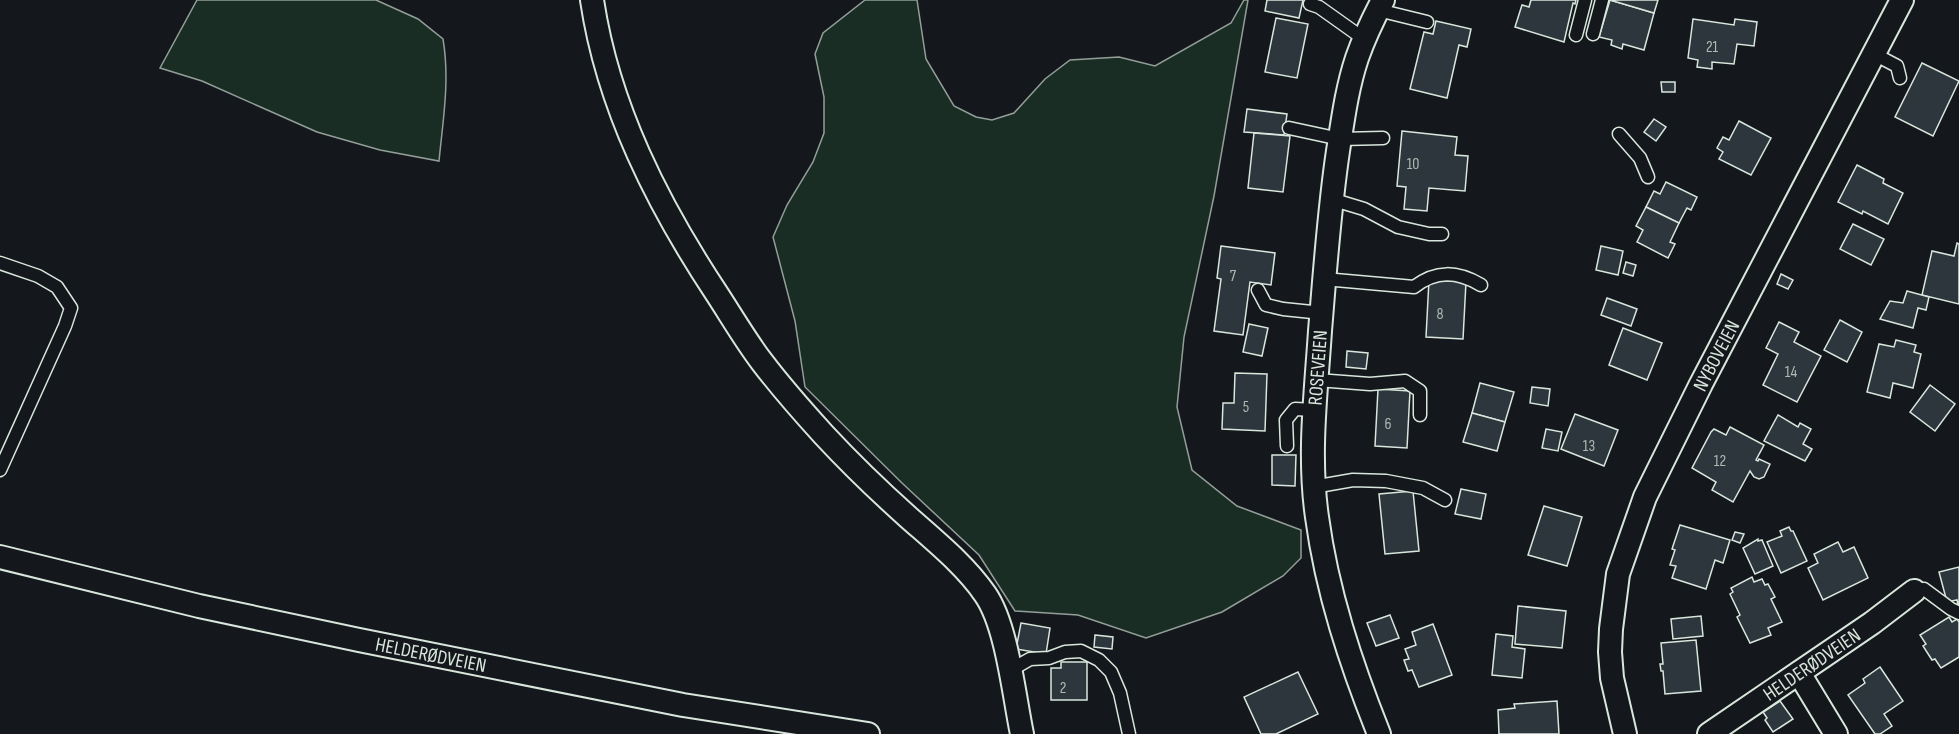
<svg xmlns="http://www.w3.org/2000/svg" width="1959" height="734" font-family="'Sofia Sans Condensed',sans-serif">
  <rect width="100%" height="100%" fill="#14181c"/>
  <g fill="#1a2d24" stroke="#939e99" stroke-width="1.5">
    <path d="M197,0H376L418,19L443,39C450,80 443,120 439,161L380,150L317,132L202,81L160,68Z"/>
    <polygon points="865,0 917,0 926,59 954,106 976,117 992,120 1014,113 1045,79 1070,60 1119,57 1155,66 1231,23 1244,0 1248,0 1214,196 1184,337 1177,407 1192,470 1237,506 1301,530 1301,558 1283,576 1222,612 1146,638 1078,615 1015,611 979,555 902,483 805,387 795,321 773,237 787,205 813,162 824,133 824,97 815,54 823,33"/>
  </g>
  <g fill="#2c363c" stroke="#d8e6dc" stroke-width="1.5">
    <polygon points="1267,0 1303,0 1299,18 1265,11"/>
    <polygon points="1531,0 1576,0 1575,4 1573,3 1564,42 1515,27 1522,5 1529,7"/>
    <polygon points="1610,0 1654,13 1644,50 1623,44 1622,49 1611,45 1612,40 1599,37"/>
    <polygon points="1610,0 1658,0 1654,13"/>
    <polygon points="1276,18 1308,24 1297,78 1265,72"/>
    <polygon points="1693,19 1734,25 1735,19 1757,22 1754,46 1737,44 1734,64 1712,62 1712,69 1697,67 1698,60 1688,58"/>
    <polygon points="1436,21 1471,29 1467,47 1459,45 1447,98 1410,89 1424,32 1433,34"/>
    <polygon points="1922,63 1959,81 1933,136 1895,117"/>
    <polygon points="1661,82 1675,82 1675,92 1662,92"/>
    <polygon points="1247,109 1287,114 1284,135 1244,132"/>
    <polygon points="1654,119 1666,127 1656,141 1644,132"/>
    <polygon points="1739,121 1771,138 1751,175 1719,159 1723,152 1717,148 1723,137 1729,140"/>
    <polygon points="1402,131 1457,137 1455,155 1468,156 1465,191 1429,188 1427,211 1404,209 1406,187 1397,186"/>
    <polygon points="1254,133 1290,136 1283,192 1248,188"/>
    <polygon points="1857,165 1884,179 1883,183 1903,193 1888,224 1863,211 1862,214 1838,202"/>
    <polygon points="1666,182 1697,197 1691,210 1687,208 1679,223 1646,207 1654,191 1660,194"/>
    <polygon points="1646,207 1679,223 1670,242 1675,244 1668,258 1637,242 1643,230 1636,226"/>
    <polygon points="1853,224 1884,239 1871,265 1840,249"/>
    <polygon points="1957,243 1959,244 1959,304 1922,295 1932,251 1954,256"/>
    <polygon points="1221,246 1275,253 1271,285 1250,282 1243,335 1214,331 1221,279 1217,278"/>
    <polygon points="1601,246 1623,251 1618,275 1596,270"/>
    <polygon points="1626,262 1636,265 1633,276 1623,273"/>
    <polygon points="1781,274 1793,280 1788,289 1777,284"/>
    <polygon points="1429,280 1466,282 1463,339 1426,337"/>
    <polygon points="1907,291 1929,297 1926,310 1918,308 1913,328 1880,319 1890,301 1903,303"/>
    <polygon points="1607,298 1637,309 1631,326 1601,315"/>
    <polygon points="1840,320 1862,332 1847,362 1824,350"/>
    <polygon points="1779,322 1799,332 1794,342 1821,356 1797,402 1763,385 1778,354 1766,348"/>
    <polygon points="1249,324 1268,328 1262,356 1243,352"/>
    <polygon points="1623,328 1662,343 1647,380 1609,365"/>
    <polygon points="1896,340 1916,345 1914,352 1921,354 1913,388 1893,383 1890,398 1867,392 1879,344 1894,347"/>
    <polygon points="1347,351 1368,353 1366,369 1346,367"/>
    <polygon points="1235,373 1267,374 1265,431 1222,429 1223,403 1234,403"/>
    <polygon points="1480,383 1514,392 1505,422 1472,413"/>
    <polygon points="1930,385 1955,404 1935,431 1910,412"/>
    <polygon points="1532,387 1550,389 1548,406 1530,403"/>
    <polygon points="1378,389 1410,391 1407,448 1375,446"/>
    <polygon points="1472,413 1505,422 1497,451 1463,442"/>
    <polygon points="1575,414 1618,430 1604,466 1561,449"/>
    <polygon points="1778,415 1798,427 1800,423 1811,429 1803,444 1812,449 1805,461 1764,441"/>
    <polygon points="1730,427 1764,445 1756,460 1758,461 1759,459 1770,464 1764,477 1759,479 1754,477 1750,471 1733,502 1712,490 1716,482 1692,468 1711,432 1714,429 1726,435"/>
    <polygon points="1546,429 1562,432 1558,451 1542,448"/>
    <polygon points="1272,455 1296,455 1295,486 1272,485"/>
    <polygon points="1461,489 1486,494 1481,519 1455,514"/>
    <polygon points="1413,491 1419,551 1385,554 1379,494"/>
    <polygon points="1544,506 1582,517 1567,566 1528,555"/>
    <polygon points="1680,525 1730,540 1723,563 1715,560 1706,589 1672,578 1676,566 1670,565 1675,550 1672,549"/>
    <polygon points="1789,527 1791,531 1793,531 1807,561 1781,573 1767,542 1782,536 1780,531"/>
    <polygon points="1735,532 1744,534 1740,543 1732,540"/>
    <polygon points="1758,539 1758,541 1762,540 1773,566 1755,574 1743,548"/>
    <polygon points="1838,542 1843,552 1854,547 1868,578 1823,600 1808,568 1818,563 1814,554"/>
    <polygon points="1959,567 1959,605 1958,605 1957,600 1947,602 1939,572"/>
    <polygon points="1752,577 1754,582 1762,579 1765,585 1768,584 1775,597 1771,599 1782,622 1768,628 1771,635 1750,643 1737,617 1740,615 1730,594 1733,592 1731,588"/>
    <polygon points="1518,606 1566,611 1562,648 1515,644"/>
    <polygon points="1390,615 1399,638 1376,646 1367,623"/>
    <polygon points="1701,616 1703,636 1673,639 1671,619"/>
    <polygon points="1949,617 1952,622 1957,619 1959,622 1959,657 1941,668 1935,659 1932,660 1923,646 1926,644 1920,635"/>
    <polygon points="1021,623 1050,628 1046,654 1016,649"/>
    <polygon points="1433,624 1452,675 1419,687 1412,670 1408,671 1404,660 1409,659 1405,649 1416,645 1412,632"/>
    <polygon points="1496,634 1513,636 1512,647 1525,649 1522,678 1492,675"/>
    <polygon points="1095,635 1113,637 1112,649 1094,647"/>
    <polygon points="1696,640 1701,691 1665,694 1663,671 1661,671 1660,664 1663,664 1661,643"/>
    <polygon points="1061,662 1087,662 1087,700 1051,700 1051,668 1061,668"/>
    <polygon points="1880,667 1903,701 1884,714 1892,726 1880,734 1875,734 1848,695 1865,683 1863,679"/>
    <polygon points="1298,672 1318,714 1276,734 1261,734 1244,697"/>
    <polygon points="1557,701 1559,734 1499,734 1498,710 1515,708 1514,704"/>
    <polygon points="1780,701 1793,719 1773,732 1765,720 1767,718 1763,712"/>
  </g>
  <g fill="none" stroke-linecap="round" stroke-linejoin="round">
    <defs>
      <g id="service">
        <polyline points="1310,4 1319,7 1364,39"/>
        <polyline points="1378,10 1427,22"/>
        <polyline points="1593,34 1602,0"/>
        <polyline points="1576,35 1585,0"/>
        <polyline points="1874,54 1897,66 1900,78"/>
        <polyline points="1289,128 1340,139 1383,138"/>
        <polyline points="1619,134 1640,158 1648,177"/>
        <polyline points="1331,199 1364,209 1398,227 1429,234 1442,234"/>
        <polyline points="0,263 38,276 57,287 71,308 65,326 0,470"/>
        <path d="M1324,279L1414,287C1436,270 1457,271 1481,285"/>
        <polyline points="1258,290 1266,305 1283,309 1322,313"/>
        <polyline points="1317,380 1370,384 1405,381 1420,391 1420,415"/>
        <polyline points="1287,446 1286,420 1295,409 1315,410"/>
        <polyline points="1313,487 1353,480 1386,481 1423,488 1445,500"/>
        <polyline points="1914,591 1924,589 1951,609 1959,613"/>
        <polyline points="1009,671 1030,659 1049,658 1065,652 1081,651 1099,660 1111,672 1120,693 1129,734"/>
      </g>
      <g id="minor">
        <path d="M592,0C608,107 658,205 717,294C732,317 746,341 762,362C781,387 803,412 824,435C850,463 879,491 908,517C935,541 965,565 985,594C1007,625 1014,696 1022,734"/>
        <path id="s1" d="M0,557L199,606L359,640L683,705L868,734"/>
        <polyline points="1799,673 1836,734"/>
        <path id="s2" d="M1379,734C1351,664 1327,592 1317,517C1308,455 1316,393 1320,331C1325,271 1329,211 1338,151C1343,119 1347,88 1357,58C1364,38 1373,19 1383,0"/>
        <path id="s3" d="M1625,734L1612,678L1610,652L1611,629L1618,574L1645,497L1701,384L1902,0"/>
        <path id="s4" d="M1709,734L1872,623L1914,591"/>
      </g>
    </defs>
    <use href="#service" stroke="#d8e6dc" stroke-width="15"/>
    <use href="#minor" stroke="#d8e6dc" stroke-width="26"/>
    <use href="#service" stroke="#14181c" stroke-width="12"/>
    <use href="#minor" stroke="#14181c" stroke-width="22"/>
  </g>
  <g text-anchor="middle" stroke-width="4.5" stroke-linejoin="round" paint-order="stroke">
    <g font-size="16" fill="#adbab4">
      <text x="1712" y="52">21</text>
      <text x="1413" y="169">10</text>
      <text x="1233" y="281">7</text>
      <text x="1440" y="319">8</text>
      <text x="1791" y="377">14</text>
      <text x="1246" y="412">5</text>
      <text x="1388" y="429">6</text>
      <text x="1589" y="451">13</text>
      <text x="1720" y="466">12</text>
      <text x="1063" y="693">2</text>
    </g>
    <g font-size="20" fill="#d8e6dc" stroke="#14181c">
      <text dy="7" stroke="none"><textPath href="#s3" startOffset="402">NYBOVEIEN</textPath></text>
      <text dy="7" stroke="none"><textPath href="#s2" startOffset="376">ROSEVEIEN</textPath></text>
      <text dy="7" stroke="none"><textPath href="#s1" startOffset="442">HELDERØDVEIEN</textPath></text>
      <text dy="7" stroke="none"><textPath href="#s4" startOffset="124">HELDERØDVEIEN</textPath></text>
    </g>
  </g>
</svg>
